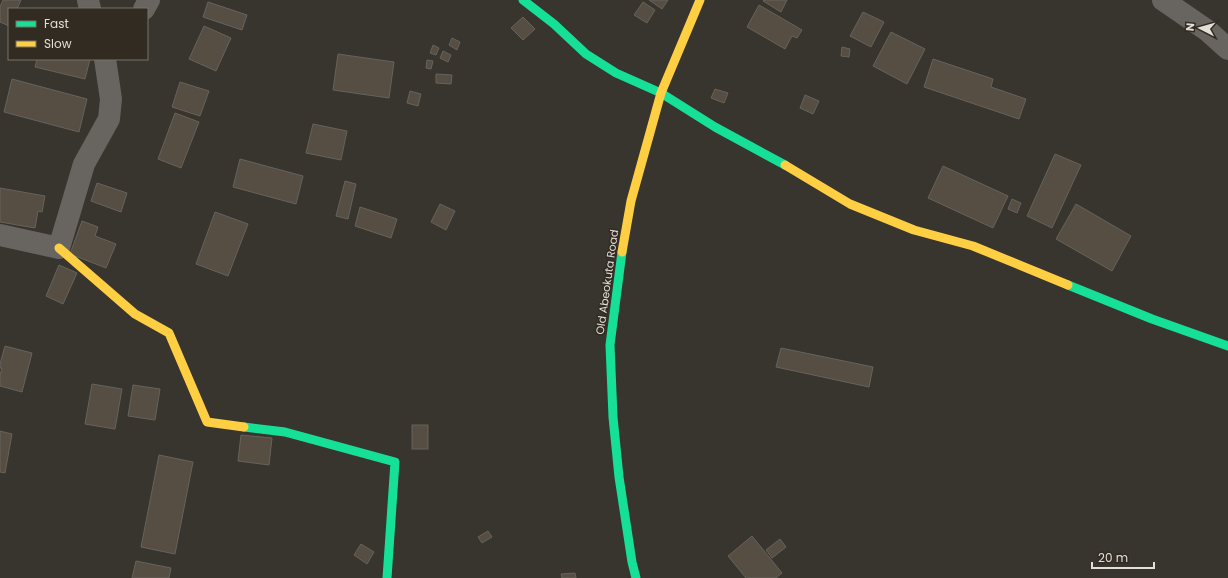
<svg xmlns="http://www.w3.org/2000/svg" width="1228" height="578" font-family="Poppins,sans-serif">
  <rect width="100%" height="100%" fill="#38342e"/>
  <g fill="#564e43" stroke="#66625d">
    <polygon points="3,0 21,0 17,9 9,9 9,26 0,22 0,7"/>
    <polygon points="649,0 668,0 662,9"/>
    <polygon points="764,0 787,0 781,12 763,1"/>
    <polygon points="208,2 247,15 242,30 203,17"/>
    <polygon points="643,2 655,10 647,23 634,15"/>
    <polygon points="759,5 802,30 797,38 792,36 785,49 747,27"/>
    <polygon points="863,12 884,22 871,47 850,36"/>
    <polygon points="523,17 535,29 523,40 511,28"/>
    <polygon points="204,26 231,38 216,71 189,59"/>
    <polygon points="891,32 925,49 907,84 873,66"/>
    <polygon points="452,38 460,42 457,50 449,45"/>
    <polygon points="433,45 439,48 436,55 430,53"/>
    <polygon points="842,47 850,49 849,57 841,56"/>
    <polygon points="443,51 451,55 448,62 440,58"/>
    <polygon points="338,54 394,62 389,98 333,90"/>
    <polygon points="37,59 90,59 85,79 35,67"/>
    <polygon points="933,59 993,79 991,87 1026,99 1019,119 924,87"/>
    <polygon points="427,60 433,61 431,69 426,68"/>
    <polygon points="436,74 452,75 451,84 436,83"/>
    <polygon points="12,79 87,99 79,132 4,112"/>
    <polygon points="180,82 209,91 200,116 172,107"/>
    <polygon points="715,89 728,93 724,103 711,98"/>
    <polygon points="410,91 421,94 418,106 407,103"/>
    <polygon points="805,95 819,101 813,114 800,108"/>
    <polygon points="175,113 199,122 181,168 158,159"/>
    <polygon points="313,124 347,131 341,160 306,153"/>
    <polygon points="1055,154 1081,165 1052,228 1027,216"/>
    <polygon points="240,159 303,176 296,204 233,187"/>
    <polygon points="943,166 1008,196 993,228 928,198"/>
    <polygon points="345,181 356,184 348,219 336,216"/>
    <polygon points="97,183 127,193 121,212 91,201"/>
    <polygon points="0,188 45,196 42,212 38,211 35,228 0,222"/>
    <polygon points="1012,199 1021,203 1017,213 1008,209"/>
    <polygon points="440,204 455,211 446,230 431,222"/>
    <polygon points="1076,204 1131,236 1112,271 1056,239"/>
    <polygon points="360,207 397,219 391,238 355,226"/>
    <polygon points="215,212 248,224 228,276 196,264"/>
    <polygon points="82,221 98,227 95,236 116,244 106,268 70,254"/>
    <polygon points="59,265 77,273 63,304 46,296"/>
    <polygon points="5,346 32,353 22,392 0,386 0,375 2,368 0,368 0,364"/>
    <polygon points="781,348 873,367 869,387 776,367"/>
    <polygon points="92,384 122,389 115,429 85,424"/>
    <polygon points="133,385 160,389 155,420 128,416"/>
    <rect x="412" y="425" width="16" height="24"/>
    <polygon points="0,431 12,434 5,473 0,472"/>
    <polygon points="241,435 272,438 269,465 238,461"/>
    <polygon points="159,455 193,462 175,554 141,547"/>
    <polygon points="488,531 492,537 482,543 478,537"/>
    <polygon points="752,536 782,573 776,578 746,578 728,556"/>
    <polygon points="780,539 786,547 772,558 766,550"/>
    <polygon points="361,544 374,552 367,564 354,555"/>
    <polygon points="136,561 171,568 169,578 132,578"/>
    <polygon points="575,573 576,578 562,578 561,574"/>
  </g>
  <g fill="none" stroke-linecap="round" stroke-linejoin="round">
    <g stroke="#686561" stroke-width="22">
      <polyline points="88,0 90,9"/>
      <polyline points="1163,0 1208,31 1228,49"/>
      <polyline points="144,9 149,0"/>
      <polyline points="0,235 59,248 84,164 109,119 111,99 105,59"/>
    </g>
    <g stroke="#16e098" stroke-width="9">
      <polyline points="523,0 554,24 586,54 616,73 661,93 715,127 785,165"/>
      <polyline points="622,252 610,345 613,417 619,477 632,562 636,578"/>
      <polyline points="1068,285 1152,319 1228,346"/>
      <polyline points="244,427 285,432 395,462 387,578"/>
    </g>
    <g stroke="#ffcf43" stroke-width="9">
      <polyline points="785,165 850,204 914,230 973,246 1068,285"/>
      <polyline points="59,248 135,314 169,333 207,422 244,427"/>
      <polyline points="622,252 631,201 661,93 700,0"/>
    </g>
  </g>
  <g text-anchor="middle" stroke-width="3" stroke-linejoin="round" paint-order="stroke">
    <g font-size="11" fill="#e2ded8" stroke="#312b21">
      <text transform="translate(607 282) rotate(-82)" y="4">Old Abeokuta Road</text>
    </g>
  </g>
  <rect x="8" y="8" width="140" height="52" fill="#312b21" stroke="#78736a"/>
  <rect x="16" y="21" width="20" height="6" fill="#16e098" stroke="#78736a"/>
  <text x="44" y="28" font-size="12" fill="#e2ded8">Fast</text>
  <rect x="16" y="41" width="20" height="6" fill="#ffcf43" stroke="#78736a"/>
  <text x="44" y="48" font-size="12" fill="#e2ded8">Slow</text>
  <g transform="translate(1200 28) rotate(276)" stroke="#312b21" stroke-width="3" paint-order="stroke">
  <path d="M0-3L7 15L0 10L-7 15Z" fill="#e2ded8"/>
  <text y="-6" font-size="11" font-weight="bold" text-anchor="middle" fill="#e2ded8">N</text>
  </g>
  <path d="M1092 562v6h62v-6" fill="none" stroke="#e2ded8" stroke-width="2"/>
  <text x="1098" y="562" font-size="12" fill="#e2ded8" stroke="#312b21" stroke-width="3" paint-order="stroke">20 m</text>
</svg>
